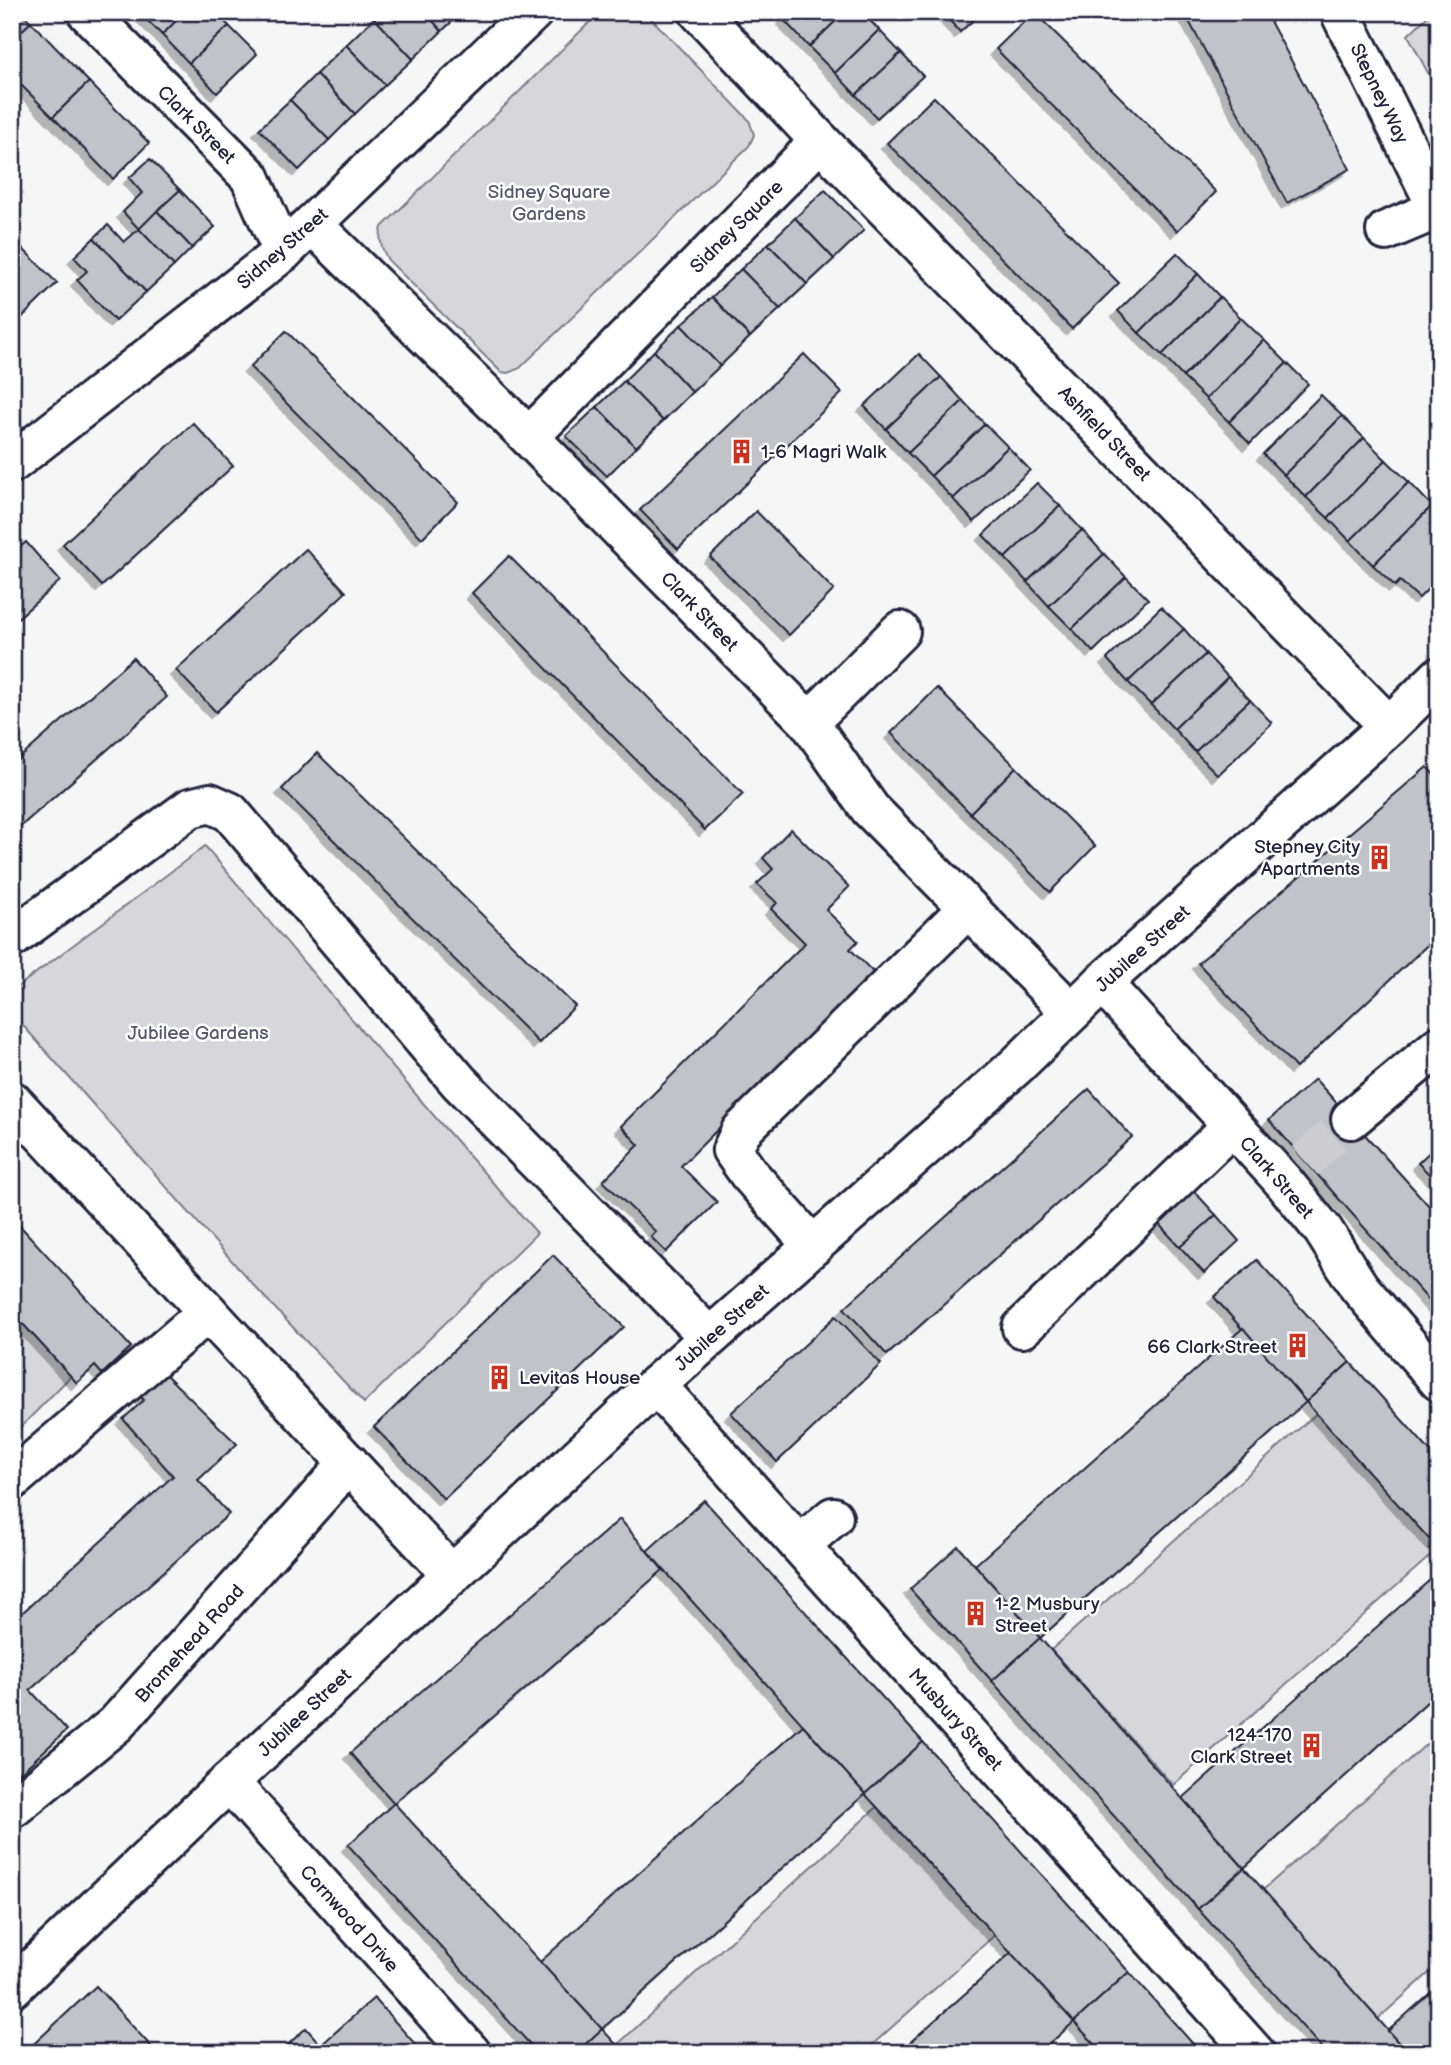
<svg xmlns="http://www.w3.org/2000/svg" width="1451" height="2065" font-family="'Balsamiq Sans',sans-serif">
  <defs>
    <filter id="shadow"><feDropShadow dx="-6" dy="6" stdDeviation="0" flood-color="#0004"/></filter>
  </defs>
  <rect width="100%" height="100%" fill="#f6f6f7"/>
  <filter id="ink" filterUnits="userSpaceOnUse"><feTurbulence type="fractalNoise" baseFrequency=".0143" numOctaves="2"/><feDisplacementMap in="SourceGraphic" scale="14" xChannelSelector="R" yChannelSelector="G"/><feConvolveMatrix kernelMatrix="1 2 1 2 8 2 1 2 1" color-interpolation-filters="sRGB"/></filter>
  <g filter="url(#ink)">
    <g fill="#d7d7db" stroke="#7c7c8b" stroke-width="2">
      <path d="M600,12H645L749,120L754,135L749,146L520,368L508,373L501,372L388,260C382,249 378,239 382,227Z"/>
      <polygon points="1432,12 1439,12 1439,94 1408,35"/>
      <polygon points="205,846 435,1117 537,1233 364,1403 256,1288 12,1013 12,991"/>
      <polygon points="12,1312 71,1376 12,1436"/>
      <polygon points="1317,1413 1438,1549 1173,1785 1051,1650"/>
      <polygon points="1439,1733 1439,1964 1378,2019 1263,1890"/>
      <polygon points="877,1807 995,1935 863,2053 624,2053 617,2045"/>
    </g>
    <g fill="#c2c2c9" stroke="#22223b" stroke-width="2" filter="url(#shadow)">
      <polygon points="12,12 21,12 31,22 12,40"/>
      <polygon points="139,12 185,12 162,35"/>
      <polygon points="185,12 215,12 229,26 189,63 162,35"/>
      <polygon points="380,12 425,12 442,31 413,59 374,18"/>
      <polygon points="425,12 462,12 442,31"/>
      <polygon points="790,12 845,12 809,47 783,19"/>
      <polygon points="845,12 862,12 879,30 835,73 809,47"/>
      <polygon points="942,12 982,12 960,32"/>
      <polygon points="1034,12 1216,192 1177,231 996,49"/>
      <polygon points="1184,12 1265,12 1350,169 1287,203"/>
      <polygon points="374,18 413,59 385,85 346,45"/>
      <polygon points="31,22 89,82 53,117 12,76 12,40"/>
      <polygon points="229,26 257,54 217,93 189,63"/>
      <polygon points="879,30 901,53 856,95 835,73"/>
      <polygon points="346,45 385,85 355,114 316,74"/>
      <polygon points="901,53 923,76 877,118 856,95"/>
      <polygon points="316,74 355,114 329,140 290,100"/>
      <polygon points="89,82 149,143 113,179 53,117"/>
      <polygon points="934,97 1119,283 1072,329 887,143"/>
      <polygon points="290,100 329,140 299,170 259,129"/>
      <polygon points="150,159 180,190 139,229 123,212 142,193 129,178"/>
      <polygon points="180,190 215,227 192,248 157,211"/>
      <polygon points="825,190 864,230 834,259 795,218"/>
      <polygon points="157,211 192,248 174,266 139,229"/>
      <polygon points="795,218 834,259 807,284 768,244"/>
      <polygon points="108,225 124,242 139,229 174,266 146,292 94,238"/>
      <polygon points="94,238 146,292 115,321 77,280 87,271 74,257"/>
      <polygon points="15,241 57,283 12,327 12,243"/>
      <polygon points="768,244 807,284 780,309 741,269"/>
      <polygon points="1177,253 1198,274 1139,333 1118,311"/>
      <polygon points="741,269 780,309 750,337 712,297"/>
      <polygon points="1198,274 1220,297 1162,355 1139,333"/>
      <polygon points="712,297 750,337 720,366 681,325"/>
      <polygon points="1220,297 1241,318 1183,377 1162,355"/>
      <polygon points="1241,318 1264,340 1206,399 1183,377"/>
      <polygon points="681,325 720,366 692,392 654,351"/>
      <polygon points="286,331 458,502 422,538 250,367"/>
      <polygon points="1264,340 1287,363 1229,422 1206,399"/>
      <polygon points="654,351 692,392 663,421 624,381"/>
      <polygon points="804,354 842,393 678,549 640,510"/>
      <polygon points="919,354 941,377 886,429 864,406"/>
      <polygon points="1287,363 1308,384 1250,444 1229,422"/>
      <polygon points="941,377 963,401 908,453 886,429"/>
      <polygon points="624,381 663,421 636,447 597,407"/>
      <polygon points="1321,395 1342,416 1284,475 1263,454"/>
      <polygon points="963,401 985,424 931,476 908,453"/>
      <polygon points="597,407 636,447 607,476 566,436"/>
      <polygon points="1342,416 1364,438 1306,497 1284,475"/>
      <polygon points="193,423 233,466 102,586 63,544"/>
      <polygon points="985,424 1008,447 953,499 931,476"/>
      <polygon points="1364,438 1386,460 1328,518 1306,497"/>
      <polygon points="1008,447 1030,470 974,522 953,499"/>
      <polygon points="1386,460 1409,482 1350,541 1328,518"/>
      <polygon points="1409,482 1432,506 1373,565 1350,541"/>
      <polygon points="1037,483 1060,506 1005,558 983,535"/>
      <polygon points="1060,506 1082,530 1027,582 1005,558"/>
      <polygon points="1432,506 1439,513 1439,578 1419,598 1400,581 1395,586 1373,565"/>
      <polygon points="756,511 834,590 789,635 710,557"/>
      <polygon points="1082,530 1104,554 1049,606 1027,582"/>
      <polygon points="26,542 60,581 12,623 12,554"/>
      <polygon points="306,549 346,592 216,712 176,670"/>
      <polygon points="1104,554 1126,577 1072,629 1049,606"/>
      <polygon points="509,556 743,794 705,830 472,593"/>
      <polygon points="1126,577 1148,599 1093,652 1072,629"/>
      <polygon points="1161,607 1184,629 1128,682 1107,659"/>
      <polygon points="1184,629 1206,654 1151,705 1128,682"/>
      <polygon points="1206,654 1228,677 1174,729 1151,705"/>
      <polygon points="133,658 167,697 12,834 12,765"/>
      <polygon points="1228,677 1250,700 1195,752 1174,729"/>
      <polygon points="937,688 1016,767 970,813 891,733"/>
      <polygon points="1250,700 1272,723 1218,775 1195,752"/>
      <polygon points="317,753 575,1006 539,1043 282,789"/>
      <polygon points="1016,767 1095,846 1050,892 970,813"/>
      <polygon points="1427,767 1439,780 1439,934 1296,1068 1198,963"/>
      <polygon points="791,829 849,887 826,910 858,941 850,949 874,973 681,1166 717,1202 666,1252 651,1237 656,1232 603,1181 639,1145 621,1126 805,943 771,909 777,903 757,884 773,869 763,858"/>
      <polygon points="1315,1079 1439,1217 1439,1312 1269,1120"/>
      <polygon points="1089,1089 1132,1137 887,1355 844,1308"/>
      <polygon points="1439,1143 1439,1184 1418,1163"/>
      <polygon points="1192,1189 1216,1215 1180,1247 1156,1221"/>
      <polygon points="1216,1215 1239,1241 1204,1273 1180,1247"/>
      <polygon points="12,1217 131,1347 102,1374 95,1366 77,1383 12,1312"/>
      <polygon points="553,1255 624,1327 444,1499 374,1427"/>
      <polygon points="1257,1260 1350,1362 1306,1402 1214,1297"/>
      <polygon points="836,1316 881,1364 777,1462 731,1413"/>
      <polygon points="1243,1328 1306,1402 1040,1638 975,1565"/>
      <polygon points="1350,1362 1439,1461 1439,1550 1306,1402"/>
      <polygon points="163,1372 237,1444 198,1480 229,1514 30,1690 67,1730 20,1773 12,1765 12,1622 173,1476 123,1419 144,1400 139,1395"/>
      <polygon points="704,1500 923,1742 865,1794 647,1551"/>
      <polygon points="620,1519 663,1570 394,1803 350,1753"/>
      <polygon points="958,1546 1040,1638 992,1681 910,1589"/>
      <polygon points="1439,1572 1439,1691 1244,1868 1183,1798"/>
      <polygon points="1040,1638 1244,1868 1198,1909 992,1681"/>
      <polygon points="803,1725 865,1794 602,2029 540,1962"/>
      <polygon points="923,1742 1129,1972 1074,2022 865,1794"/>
      <polygon points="394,1803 602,2029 576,2053 538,2053 348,1845"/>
      <polygon points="1244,1868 1378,2019 1408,2053 1326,2053 1198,1909"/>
      <polygon points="1011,1953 1074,2022 1039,2053 898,2053"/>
      <polygon points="1129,1972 1201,2053 1103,2053 1074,2022"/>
      <polygon points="1439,1985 1439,2053 1408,2053 1388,2031"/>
      <polygon points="96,1986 157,2053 24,2053"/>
      <polygon points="374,1998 423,2053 328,2053 321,2045"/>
      <polygon points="306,2028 328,2053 279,2053"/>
      <polygon points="602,2029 624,2053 576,2053"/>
    </g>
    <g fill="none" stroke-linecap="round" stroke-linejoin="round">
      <polyline stroke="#ccccd1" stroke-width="38" stroke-dasharray="38 19" stroke-linecap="butt" points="1305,1161 1351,1119"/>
      <defs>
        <g id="minor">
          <polyline points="87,12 250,177 283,252"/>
          <polyline points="699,12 820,141 1389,726"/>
          <polyline points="1340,12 1439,211"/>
          <polyline points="312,224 529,437 809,722 870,809 1071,1012"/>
          <polyline points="1386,231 1438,209"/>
          <polyline points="529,437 820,141"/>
          <polyline points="12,463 283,252 533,12"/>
          <polyline points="809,722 900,631"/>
          <polyline points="12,938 190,808 210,803 230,812 459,1082 709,1337"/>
          <polyline points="1102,983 1283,1181 1323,1230 1359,1287 1439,1381"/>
          <polyline points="12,1101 452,1575"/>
          <polyline points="1351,1119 1439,1046"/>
          <polyline points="813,1246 749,1174 732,1150 741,1131 968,908"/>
          <polyline points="1022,1328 1232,1126"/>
          <polyline points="656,1385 1255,2053"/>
          <polyline points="12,1480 208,1312"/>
          <polyline points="800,1545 833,1517"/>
          <polyline points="229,1782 471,2053"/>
          <polyline points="14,1807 116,1724 349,1463"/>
          <polyline points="12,1988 229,1782 656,1385 1015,1067 1102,983 1389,726 1439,677"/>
        </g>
      </defs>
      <use href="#minor" stroke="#22223b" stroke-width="44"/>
      <use href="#minor" stroke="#fff" stroke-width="38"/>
    </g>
  </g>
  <defs>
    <symbol id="building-bare" viewBox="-9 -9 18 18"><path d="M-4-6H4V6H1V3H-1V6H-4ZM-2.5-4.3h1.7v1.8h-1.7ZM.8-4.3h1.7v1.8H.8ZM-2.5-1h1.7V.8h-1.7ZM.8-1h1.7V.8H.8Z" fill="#c8321e" stroke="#fff" stroke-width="2.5" paint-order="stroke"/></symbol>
  </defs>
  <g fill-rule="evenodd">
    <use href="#building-bare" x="724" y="434" width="35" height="35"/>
    <use href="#building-bare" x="1362" y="840" width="35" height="35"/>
    <use href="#building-bare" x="1280" y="1328" width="35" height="35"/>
    <use href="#building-bare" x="482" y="1360" width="35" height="35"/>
    <use href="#building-bare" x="958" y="1596" width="35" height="35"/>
    <use href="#building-bare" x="1294" y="1728" width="35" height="35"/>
  </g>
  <g text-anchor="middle" stroke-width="5" stroke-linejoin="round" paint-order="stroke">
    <g font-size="19" fill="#22223b" stroke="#fff">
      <text transform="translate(1380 93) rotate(64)" y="7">Stepney Way</text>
      <text transform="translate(197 124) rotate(45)" y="7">Clark Street</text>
      <text transform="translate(736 226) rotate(-45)" y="7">Sidney Square</text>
      <text transform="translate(282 248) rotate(-41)" y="7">Sidney Street</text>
      <text transform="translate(1105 433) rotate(46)" y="7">Ashfield Street</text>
      <text transform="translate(700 611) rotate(46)" y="7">Clark Street</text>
      <text transform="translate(1142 948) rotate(-42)" y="7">Jubilee Street</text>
      <text transform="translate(1277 1177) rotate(49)" y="7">Clark Street</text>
      <text transform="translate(721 1327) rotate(-42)" y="7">Jubilee Street</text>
      <text transform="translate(189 1643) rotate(-48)" y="7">Bromehead Road</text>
      <text transform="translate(304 1712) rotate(-43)" y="7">Jubilee Street</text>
      <text transform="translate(956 1719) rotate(48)" y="7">Musbury Street</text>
      <text transform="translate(350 1918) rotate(48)" y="7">Cornwood Drive</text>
    </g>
    <g font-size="19" fill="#58586b" stroke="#fff">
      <text x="549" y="198">Sidney Square<tspan x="549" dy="22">Gardens</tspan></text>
      <text x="198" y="1039">Jubilee Gardens</text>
    </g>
    <g font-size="19" fill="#22223b" stroke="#fff" text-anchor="start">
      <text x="761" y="458">1-6 Magri Walk</text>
      <text x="1360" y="853" text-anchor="end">Stepney City<tspan x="1360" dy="22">Apartments</tspan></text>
      <text x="1277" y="1353" text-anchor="end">66 Clark Street</text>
      <text x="519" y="1384">Levitas House</text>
      <text x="995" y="1610">1-2 Musbury<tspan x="995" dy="22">Street</tspan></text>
      <text x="1292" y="1741" text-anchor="end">124-170<tspan x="1292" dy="22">Clark Street</tspan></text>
    </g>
  </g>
  <rect width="1451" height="2065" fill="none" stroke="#fff" stroke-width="42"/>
  <rect x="21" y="21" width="1409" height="2023" fill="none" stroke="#22223b" stroke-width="2.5" filter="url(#ink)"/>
</svg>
